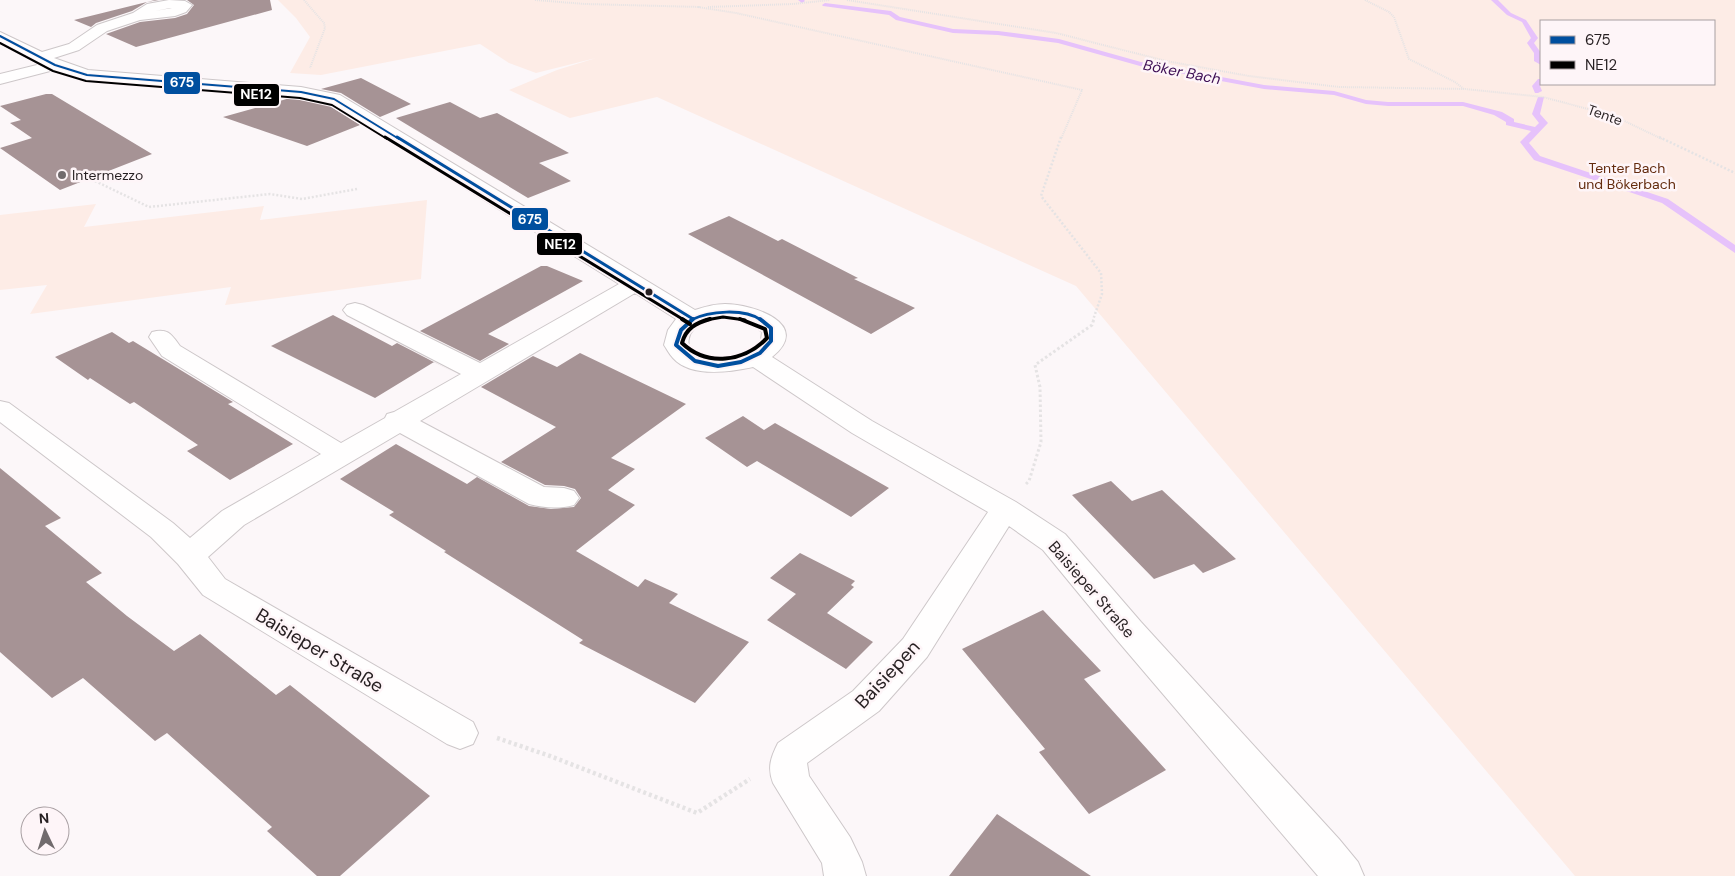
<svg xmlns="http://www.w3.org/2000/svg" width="1735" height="876" font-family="'DM Sans',sans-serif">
  <rect width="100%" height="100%" fill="#fcf7f9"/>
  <g fill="#fdece6" fill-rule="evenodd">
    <path d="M278,0H1735V876H1575L1076,286L657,97L570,118L509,90L557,70L596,58L536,73L509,63L480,44L321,75L290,73L310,37L296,18ZM1541,21H1714V84H1541Z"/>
    <polygon points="427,200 421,279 225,305 231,287 30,314 47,285 0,290 0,215 96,204 84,227 264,206 260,220"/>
  </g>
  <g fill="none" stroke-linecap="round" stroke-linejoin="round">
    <g fill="#e6c2fb" fill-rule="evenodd">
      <polygon points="798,0 804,0 805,1 802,3"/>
      <polygon points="1491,0 1498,0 1511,13 1526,20 1538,38 1534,43 1541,53 1541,65 1534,61 1534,53 1527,43 1531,38 1522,22 1507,15"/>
      <polygon points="825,3 891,11 900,17 953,29 998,31 1059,39 1141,62 1264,85 1334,91 1366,100 1388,102 1463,102 1502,112 1514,119 1514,122 1535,127 1539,123 1532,114 1538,97 1544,97 1540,114 1548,123 1529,143 1540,156 1668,199 1735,245 1735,253 1662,203 1534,160 1520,142 1531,131 1506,125 1506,122 1494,115 1463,106 1388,106 1366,104 1334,95 1264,89 1140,66 1058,43 998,35 953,33 896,20 889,15 823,6 822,5"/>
      <polygon points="1538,79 1541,79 1542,84 1540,86 1542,91 1538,93 1535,93 1532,86"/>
    </g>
  </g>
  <g fill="#a69395">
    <polygon points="155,0 159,0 147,2 132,11 96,23 91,27 74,20"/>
    <polygon points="187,0 270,0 272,10 136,47 106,34 140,22 175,18 187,14 194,5"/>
    <polygon points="361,78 411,104 380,117 341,93 321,89"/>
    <polygon points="46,94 52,94 152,154 60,190 0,148 32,138 10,123 21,120 0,106"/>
    <polygon points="290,98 328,105 360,125 307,146 223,117"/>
    <polygon points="450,102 480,118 497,113 569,153 539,163 571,181 528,198 396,118"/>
    <polygon points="729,216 778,241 782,239 858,278 854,279 915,308 871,334 688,234"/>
    <polygon points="541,266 547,266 583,281 488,334 509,344 480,361 420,331"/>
    <polygon points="333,315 392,346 397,343 457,374 434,362 375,398 271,346"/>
    <polygon points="112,332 129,343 133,341 233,402 228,404 293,444 230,480 187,451 198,445 134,402 130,404 90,378 88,380 55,357"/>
    <polygon points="580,353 686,404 611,458 635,469 608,490 635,505 576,551 638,587 645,579 678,594 669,603 749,642 695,703 579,643 583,640 444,552 446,551 389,515 394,512 340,479 396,444 467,484 477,477 529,506 551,509 574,507 581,498 575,489 564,486 545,485 501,462 556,427 481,387 533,356 557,367"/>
    <polygon points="743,416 764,430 775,423 889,488 851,517 757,461 747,467 705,438"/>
    <polygon points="0,468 61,518 45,526 102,573 86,582 127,616 174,651 200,634 276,695 290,685 430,796 340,876 317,876 267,831 272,827 167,733 155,741 83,678 52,698 0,652"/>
    <polygon points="1111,481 1132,501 1162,490 1236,559 1203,573 1194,564 1154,579 1072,495"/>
    <polygon points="800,553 855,581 851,585 854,587 827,613 873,642 846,669 767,620 796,594 770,578"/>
    <polygon points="1043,610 1101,671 1084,679 1166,770 1089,814 1039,752 1045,749 962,649"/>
    <polygon points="997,814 1015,826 1091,876 949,876"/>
  </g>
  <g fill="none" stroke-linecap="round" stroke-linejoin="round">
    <defs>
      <path id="minor" d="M169,0L185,1L192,5L186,12L175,16L140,20L107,31L79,50L54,58L88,70L301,87L340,95L695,310C704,307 715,304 725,304C753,304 813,324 772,357L872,421L1016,502L1065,534L1141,622L1339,839L1358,862L1364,876H1318L1117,640L1043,550L1009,526L927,657L879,711L807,763L809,776L850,837L862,862L866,876H824L822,863L773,783C767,767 771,757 778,743L853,691L903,639L988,512L852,433L753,367C730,372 691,378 673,358C669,354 667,349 664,345L668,330L676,319L635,293L420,421L544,487L564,488L574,491L579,498L574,505C559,509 544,508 529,504L400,433L244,525L208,557L225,579L473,722L478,733L473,744L460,749L447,744L203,595L178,564L151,537L0,422V401L9,403L173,523L190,538L222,511L321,454L162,356L149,337L152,332C168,328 171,334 180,346L341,443L385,418L387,414L394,412L461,374L347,315L343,310L347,305L355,303L363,305L480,363L619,284L329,103L301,97L87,80L54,70L0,84V74L41,64L0,42V32L42,52L69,44L97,25L133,13L147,4ZM172,8L155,11L170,8ZM723,318C737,319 752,321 762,332L761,340C747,358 710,366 691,349C688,346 688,342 689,338C691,324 711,320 723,318Z"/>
    </defs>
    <use href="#minor" stroke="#cdc7c9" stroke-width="2"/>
    <g stroke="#e5e3e4" stroke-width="2" stroke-dasharray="1 1" stroke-linecap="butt">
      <polyline points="304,0 324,23 325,28 310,68"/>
      <polyline points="535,0 585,4 700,7"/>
      <polyline points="847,0 1056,33 1166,61 1249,76 1339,87 1465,89 1543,97 1614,116 1662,139"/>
      <polyline points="1365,0 1389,12 1394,17 1409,59 1455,82 1464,89"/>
      <polyline points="698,7 736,13 1082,90 1061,139"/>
      <polyline points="708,7 793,4 830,0"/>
    </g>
    <g stroke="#e5e3e4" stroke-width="2.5" stroke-dasharray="2 2" stroke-linecap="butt">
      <polyline points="1061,137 1041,196 1101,273 1102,294 1093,320"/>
      <polyline points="1659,137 1735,173"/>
      <polyline points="95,181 149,207 270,194 302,199 357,189"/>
    </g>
    <polyline stroke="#e5e3e4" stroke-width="3" stroke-dasharray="2.5 2.5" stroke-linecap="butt" points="1026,484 1029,481 1041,442 1040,387 1035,365 1092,325 1094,319"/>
    <polyline stroke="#e5e3e4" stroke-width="4.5" stroke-dasharray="3 3" stroke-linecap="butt" points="497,738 550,756 697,813 750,779"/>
    <use href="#minor" fill="#fffefe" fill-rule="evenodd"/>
    <defs>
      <polyline id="bus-1-far2" points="0,36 55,65 87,75 301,92 334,99 399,139"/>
      <g id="bus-1-far1">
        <polyline points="397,137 693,319"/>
        <path d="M691,320C709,311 744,308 761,320"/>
      </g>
      <polyline id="bus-1" points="693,319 681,330 676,345 695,361 718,366 741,362 760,353 771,341 771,328 760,319"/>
      <polyline id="bus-2-far2" points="0,43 53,71 86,81 300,98 332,105 387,139"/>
      <g id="bus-2-far1">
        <polyline points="385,137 684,320"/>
        <polyline points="706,320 723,317 745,320"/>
      </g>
      <g id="bus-2">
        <polyline points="682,319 690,324"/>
        <path d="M710,319C696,323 686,328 682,343C707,367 744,362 767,338L765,329L740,319"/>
      </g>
    </defs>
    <use href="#bus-1-far2" stroke="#fef5f8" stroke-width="4"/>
    <use href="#bus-1-far1" stroke="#fef5f8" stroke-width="6"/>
    <use href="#bus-1" stroke="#fef5f8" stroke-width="8"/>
    <use href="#bus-2-far2" stroke="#fef5f8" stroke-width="4"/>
    <use href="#bus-2-far1" stroke="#fef5f8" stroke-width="6"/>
    <use href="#bus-2" stroke="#fef5f8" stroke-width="8"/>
    <use href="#bus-1-far2" stroke="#004f9f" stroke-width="2"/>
    <use href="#bus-1-far1" stroke="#004f9f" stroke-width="3"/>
    <use href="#bus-1" stroke="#004f9f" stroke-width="4"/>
    <use href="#bus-2-far2" stroke="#000" stroke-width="2"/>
    <use href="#bus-2-far1" stroke="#000" stroke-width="3"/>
    <use href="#bus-2" stroke="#000" stroke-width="4"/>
  </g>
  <circle fill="#716b6d" stroke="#fef5f8" stroke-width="2" cx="62" cy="175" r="5"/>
  <circle fill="#261f21" stroke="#fef5f8" stroke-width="2" cx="649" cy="292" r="4.5"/>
  <g text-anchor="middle" stroke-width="5" stroke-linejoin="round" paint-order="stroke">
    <g font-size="14" fill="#261f21" stroke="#fef5f8">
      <text transform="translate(1605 115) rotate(20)" y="5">Tente</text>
    </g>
    <g font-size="14" fill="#642c0f" stroke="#fef5f8">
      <text x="1627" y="173">Tenter Bach<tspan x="1627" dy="16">und Bökerbach</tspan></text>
    </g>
    <g font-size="14" fill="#261f21" stroke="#fef5f8" text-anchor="start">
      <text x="72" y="180">Intermezzo</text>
    </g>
    <g font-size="15" font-style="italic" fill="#3e0f55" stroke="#fef5f8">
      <text transform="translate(1182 72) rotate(11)" y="5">Böker Bach</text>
    </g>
    <g font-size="16" fill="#261f21" stroke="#fef5f8">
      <text transform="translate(1092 589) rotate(49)" y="6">Baisieper Straße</text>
    </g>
    <g font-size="19" fill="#261f21" stroke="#fef5f8">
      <text transform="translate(320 650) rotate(31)" y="7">Baisieper Straße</text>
      <text transform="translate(887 674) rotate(-47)" y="7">Baisiepen</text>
    </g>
  </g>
  <g stroke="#fef5f8" stroke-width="2">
    <rect x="163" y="71" width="38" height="24" rx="5" fill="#004f9f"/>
    <rect x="233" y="83" width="47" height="24" rx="5" fill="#000"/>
    <rect x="511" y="207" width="38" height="24" rx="5" fill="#004f9f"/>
    <rect x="536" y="232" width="47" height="24" rx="5" fill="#000"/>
  </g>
  <g font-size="14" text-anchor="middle" font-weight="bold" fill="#fff">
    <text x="182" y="87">675</text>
    <text x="256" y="99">NE12</text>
    <text x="530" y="224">675</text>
    <text x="560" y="249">NE12</text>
  </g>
  <rect x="1540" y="20" width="175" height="65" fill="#fef5f8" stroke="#a89fa2"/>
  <rect x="1550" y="36" width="25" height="8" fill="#004f9f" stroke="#a89fa2"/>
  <text x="1585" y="45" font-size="15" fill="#261f21">675</text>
  <rect x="1550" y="61" width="25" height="8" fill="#000000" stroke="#a89fa2"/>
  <text x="1585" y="70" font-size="15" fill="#261f21">NE12</text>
  <g transform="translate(45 831) rotate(356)"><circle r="24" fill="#fef5f8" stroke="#a89fa2"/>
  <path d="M0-4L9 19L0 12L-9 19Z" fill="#716b6d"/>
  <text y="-8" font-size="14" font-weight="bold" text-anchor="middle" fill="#261f21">N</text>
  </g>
</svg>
